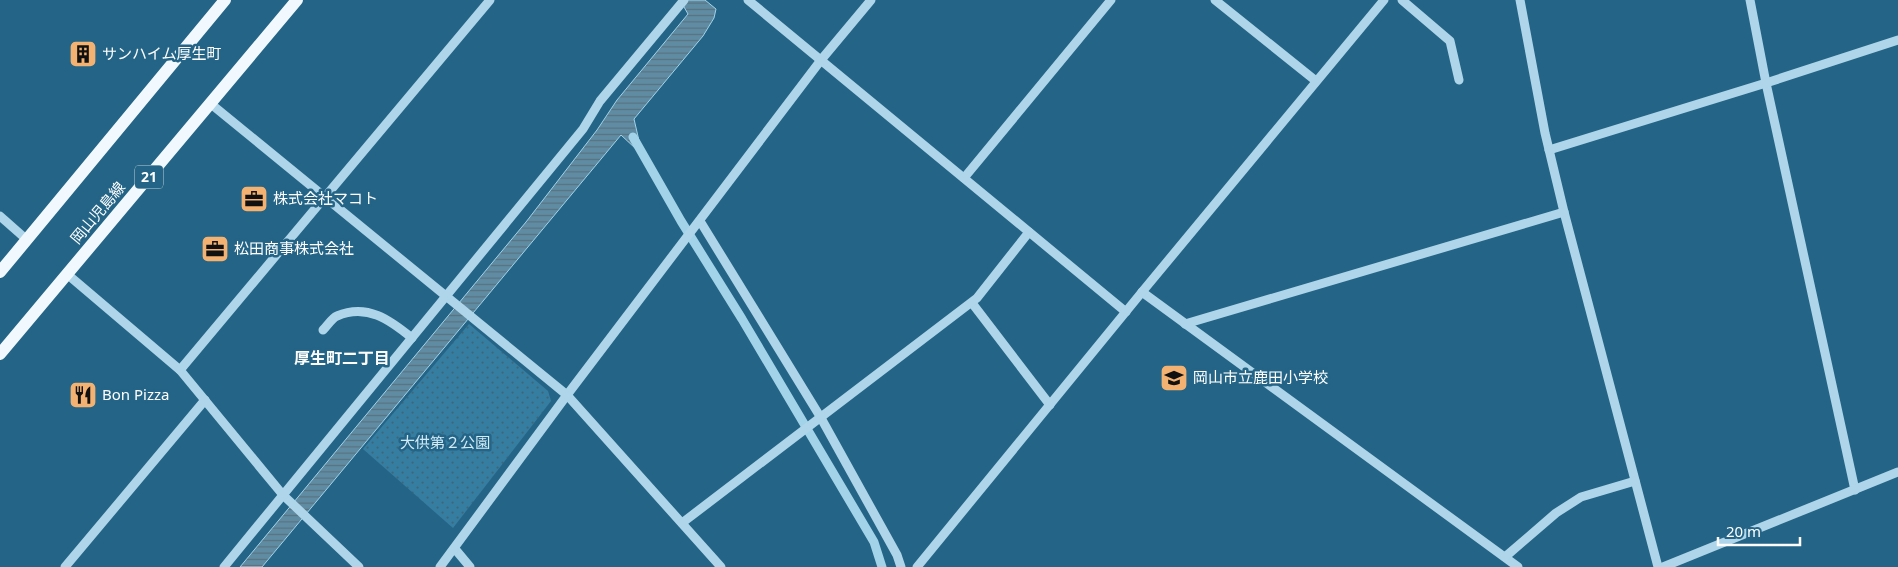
<svg xmlns="http://www.w3.org/2000/svg" width="1898" height="567" font-family="'Noto Sans','Noto Sans JP',sans-serif">
  <defs>
    <pattern id="green-dots" width="8" height="8" patternUnits="userSpaceOnUse" patternTransform="scale(1.25)"><rect width="8" height="8" fill="#357ea2"/><path d="M2 2h.1M6 6h.1" fill="none" stroke="#406577" stroke-width="1.8" stroke-linecap="round"/></pattern>
    <pattern id="water-rules" width="6" height="5" patternUnits="userSpaceOnUse" patternTransform="scale(1.25)"><rect width="6" height="5" fill="#608ca3"/><path d="M0 2.5h6" fill="none" stroke="#587280"/></pattern>
  </defs>
  <rect width="100%" height="100%" fill="#246486"/>
  <polygon fill="url(#green-dots)" points="469,324 548,391 551,401 453,528 363,449"/>
  <polygon fill="url(#water-rules)" stroke="#a2d3e9" points="680,0 705,0 716,9 714,18 703,36 634,119 640,145 636,149 621,135 262,567 240,567 526,222 597,130 617,100 688,14"/>
  <g fill="none" stroke-linecap="round" stroke-linejoin="round">
    <polyline stroke="#a2d3e9" stroke-width="9" points="633,137 681,221 742,319 874,542 882,567"/>
    <g stroke="#aed5e9" stroke-width="9">
      <polyline points="748,0 1126,312"/>
      <polyline points="1215,0 1316,81"/>
      <polyline points="1402,0 1450,41 1459,80"/>
      <polyline points="1520,0 1545,133 1564,212 1658,567"/>
      <polyline points="1750,0 1766,83 1855,490"/>
      <polyline points="211,104 567,395 721,567"/>
      <polyline points="1549,150 1766,83 1898,40"/>
      <polyline points="964,178 1111,0"/>
      <polyline points="0,216 26,239"/>
      <polyline points="700,221 821,418 897,555 901,567"/>
      <polyline points="67,274 180,370 283,495 359,567"/>
      <polyline points="1142,292 1518,567"/>
      <polyline points="972,303 1050,405"/>
      <polyline points="1185,324 1564,212"/>
      <path d="M323,330C327,326 332,318 337,316C367,303 390,320 412,338"/>
      <polyline points="180,370 490,0"/>
      <polyline points="682,523 977,298 1029,232"/>
      <polyline points="455,549 470,567"/>
      <polyline points="1505,557 1556,513 1581,497 1635,481"/>
      <polyline points="65,567 205,400"/>
      <polyline points="224,567 583,129 600,101 684,0"/>
      <polyline points="440,567 567,395 821,60 871,0"/>
      <polyline points="917,567 1142,292 1384,0"/>
      <polyline points="1663,567 1898,472"/>
    </g>
    <g stroke="#f1f9fe" stroke-width="12">
      <polyline points="0,272 225,0"/>
      <polyline points="0,354 297,0"/>
    </g>
  </g>
  <defs>
    <symbol id="building-square" viewBox="-11 -11 22 22"><rect x="-9" y="-9" width="18" height="18" rx="4" fill="#f3b272" stroke="#246486"/><path d="M-4-6H4V6H1V3H-1V6H-4ZM-2.5-4.3h1.7v1.8h-1.7ZM.8-4.3h1.7v1.8H.8ZM-2.5-1h1.7V.8h-1.7ZM.8-1h1.7V.8H.8Z" fill="#111"/></symbol>
    <symbol id="office-square" viewBox="-11 -11 22 22"><rect x="-9" y="-9" width="18" height="18" rx="4" fill="#f3b272" stroke="#246486"/><path d="M-6-3h4V-5.5h4V-3h4V5H-6ZM-1-4.5V-3h2v-1.5ZM-6 0V1H6V0Z" fill="#111"/></symbol>
    <symbol id="school-square" viewBox="-11 -11 22 22"><rect x="-9" y="-9" width="18" height="18" rx="4" fill="#f3b272" stroke="#246486"/><path d="M0-5L7-2L0 1L-7-2ZM-4 1L0 2.5L4 1V4Q0 6-4 4Z" fill="#111"/></symbol>
    <symbol id="restaurant-square" viewBox="-11 -11 22 22"><rect x="-9" y="-9" width="18" height="18" rx="4" fill="#f3b272" stroke="#246486"/><path d="M-5-6h1v4h1v-4h1v4h1v-4h1v5L-1.5 .5V6h-2V.5L-5-1ZM5-6V6H3V1.5H1.5Q1.5-4 5-6Z" fill="#111"/></symbol>
  </defs>
  <g fill-rule="evenodd">
    <use href="#building-square" x="67" y="38" width="32" height="32"/>
    <use href="#office-square" x="238" y="183" width="32" height="32"/>
    <use href="#office-square" x="199" y="233" width="32" height="32"/>
    <use href="#school-square" x="1158" y="362" width="32" height="32"/>
    <use href="#restaurant-square" x="67" y="379" width="32" height="32"/>
  </g>
  <g text-anchor="middle" stroke-width="5" stroke-linejoin="round" paint-order="stroke">
    <rect fill="#246486" stroke="#bdd0db" stroke-width="1" x="135" y="165.5" width="28" height="23" rx="4"/>
    <g font-size="14" font-weight="bold" fill="#fff">
      <text x="149" y="182">21</text>
    </g>
    <g font-size="15" fill="#fff" stroke="#246486" text-anchor="start">
      <text x="102" y="59">サンハイム厚生町</text>
      <text x="273" y="204">株式会社マコト</text>
      <text x="234" y="254">松田商事株式会社</text>
      <text x="1193" y="383">岡山市立鹿田小学校</text>
      <text x="102" y="400">Bon Pizza</text>
    </g>
    <g font-size="15" fill="#fff" stroke="#246486">
      <text transform="translate(98 213) rotate(-50)" y="5">岡山児島線</text>
    </g>
    <g font-size="15" fill="#d2ebf7" stroke="#246486">
      <text x="445" y="448">大供第２公園</text>
    </g>
    <g font-size="16" font-weight="bold" fill="#fff" stroke="#246486">
      <text x="342" y="364">厚生町二丁目</text>
    </g>
  </g>
  <path d="M1718 537v8h82v-8" fill="none" stroke="#ffffff" stroke-width="2.5"/>
  <text x="1726" y="537" font-size="15" fill="#ffffff" stroke="#246486" stroke-width="4" paint-order="stroke">20 m</text>
</svg>
